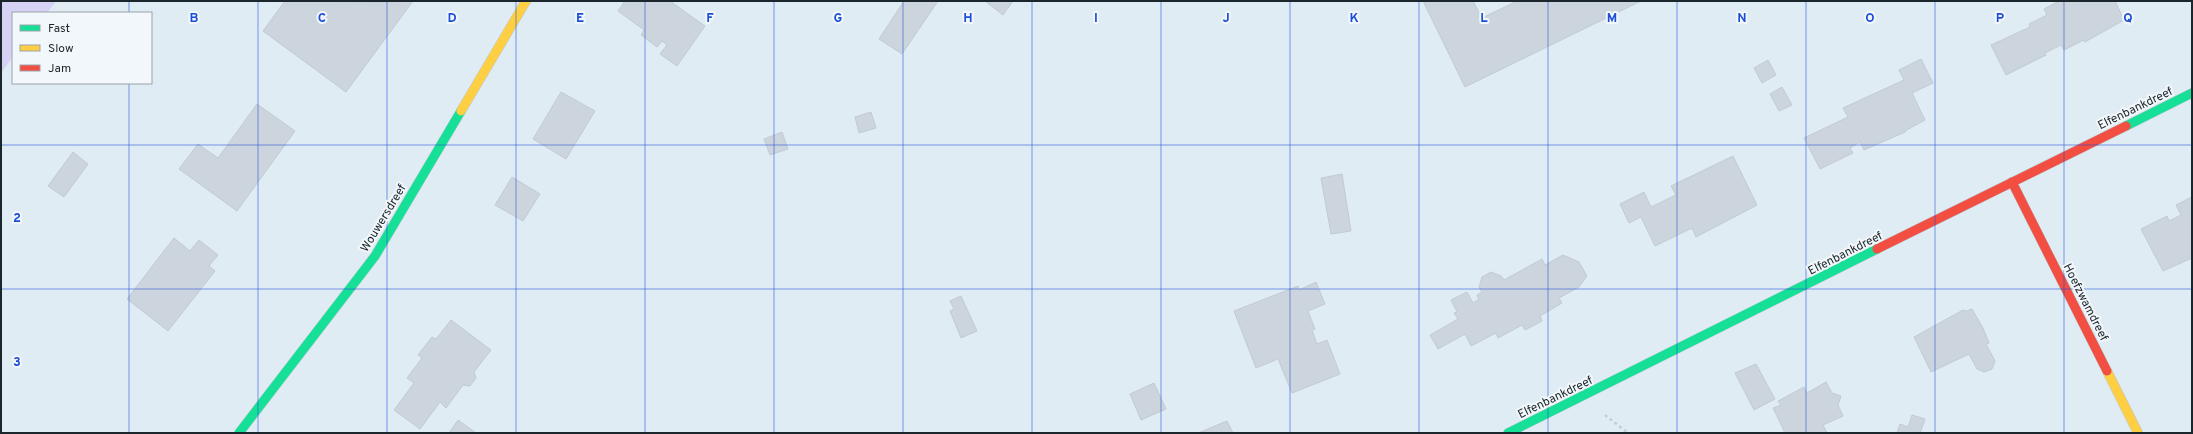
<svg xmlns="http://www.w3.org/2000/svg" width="2193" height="434" font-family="Overpass,sans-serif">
  <rect width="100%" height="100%" fill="#dfecf4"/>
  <polygon fill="#d6d2f6" points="1,1 56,1 47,13 13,13 13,57 1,73"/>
  <g fill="#ccd4dd" stroke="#c2cad3">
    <polygon points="285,1 379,2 413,1 346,92 263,31"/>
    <polygon points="625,1 670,1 705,26 677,66 660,54 667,45 662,41 657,47 641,35 644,30 618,11"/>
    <polygon points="904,1 938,1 902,54 879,39"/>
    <polygon points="985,1 1013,1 1003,15"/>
    <polygon points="1423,1 1473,1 1482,18 1517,1 1641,1 1465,87"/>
    <polygon points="2059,1 2115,1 2124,20 2085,42 2084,40 2064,50 2061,45 2045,53 2046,55 2006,75 1991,45 2030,27 2029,24 2047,15 2044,9"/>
    <polygon points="1921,59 1933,83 1912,93 1925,120 1905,131 1905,132 1864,150 1860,142 1850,148 1853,153 1820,169 1804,138 1848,117 1843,108 1904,80 1899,70"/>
    <polygon points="1768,60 1776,75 1762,83 1754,68"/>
    <polygon points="1782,87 1792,105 1779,111 1770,94"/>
    <polygon points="561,92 595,111 566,159 533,139"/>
    <polygon points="257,104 295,131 237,211 179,169 198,144 218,158"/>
    <polygon points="871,112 876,128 859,133 855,117"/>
    <polygon points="782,132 788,149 770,155 764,139"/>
    <polygon points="73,152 88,164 64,197 48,186"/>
    <polygon points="1733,156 1757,205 1696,237 1692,228 1655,246 1641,217 1629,223 1620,204 1644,192 1651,207 1676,195 1671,186"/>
    <polygon points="1342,174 1351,231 1331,234 1321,178"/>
    <polygon points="512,177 540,194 523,221 495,205"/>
    <polygon points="2192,197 2192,258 2163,271 2141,229 2167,216 2169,221 2181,215 2176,205"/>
    <polygon points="174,238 190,251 199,240 218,255 209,266 215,271 168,331 127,299"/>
    <polygon points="1563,255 1579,262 1587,276 1579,287 1559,298 1562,303 1540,316 1542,321 1525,330 1522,325 1498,338 1496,333 1471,346 1465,334 1438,349 1430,335 1458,319 1454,313 1457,312 1451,300 1467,292 1473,303 1479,299 1477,295 1482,292 1479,287 1482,277 1491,272 1501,276 1504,280 1542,259 1545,265"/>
    <polygon points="1316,282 1325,304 1308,311 1315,329 1312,330 1317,344 1327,340 1340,374 1292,393 1278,359 1256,368 1234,311 1298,286 1299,290"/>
    <polygon points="961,296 977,331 961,338 950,311 954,309 950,301"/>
    <polygon points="1972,309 1983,328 1989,343 1986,344 1995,361 1992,369 1984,372 1977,369 1969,354 1931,372 1914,337 1963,310 1966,311"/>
    <polygon points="451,320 491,350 474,372 476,378 470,386 463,385 446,408 440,402 420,429 394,410 414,383 407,378 422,358 418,355 432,337 436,339"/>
    <polygon points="1756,364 1775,399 1754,410 1735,373"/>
    <polygon points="1826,382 1832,393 1841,396 1838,405 1843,416 1823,425 1827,433 1785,433 1773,408 1781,405 1778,401 1804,387 1807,393"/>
    <polygon points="1154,383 1166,409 1141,420 1130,394"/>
    <polygon points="1912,415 1925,419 1920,433 1897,433 1900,424 1908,427"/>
    <polygon points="458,420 476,433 449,433"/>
    <polygon points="1227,421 1233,433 1198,433"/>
  </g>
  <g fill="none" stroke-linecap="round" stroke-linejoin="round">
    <defs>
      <g id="fast">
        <polyline points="2126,126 2192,93"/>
        <polyline points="239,433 375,256 461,111"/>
        <polyline points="1508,433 1877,249"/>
      </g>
      <g id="slow">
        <polyline points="461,111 526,1"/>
        <polyline points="2107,371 2138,433"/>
      </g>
      <g id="jam">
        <polyline points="2012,182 2107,371"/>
        <polyline points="1877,249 2126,126"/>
      </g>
    </defs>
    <use href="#fast" stroke="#bdc7cf" stroke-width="10"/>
    <use href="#slow" stroke="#bdc7cf" stroke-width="10"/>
    <use href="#jam" stroke="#bdc7cf" stroke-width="10"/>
    <polyline stroke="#c9cdd0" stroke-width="2.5" stroke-dasharray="3 3" stroke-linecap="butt" points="1605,415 1628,433"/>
    <use href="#fast" stroke="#16e098" stroke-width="9"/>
    <use href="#slow" stroke="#ffcf43" stroke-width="9"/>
    <use href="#jam" stroke="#f24e42" stroke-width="9"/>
  </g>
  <path fill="none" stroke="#1d4ed8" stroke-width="1" stroke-opacity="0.55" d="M129,1V13M258,1V433M387,1V433M516,1V433M645,1V433M774,1V433M903,1V433M1032,1V433M1161,1V433M1290,1V433M1419,1V433M1548,1V433M1677,1V433M1806,1V433M1935,1V433M2064,1V433M129,83V433M1,145H2192M1,289H2192"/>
  <g text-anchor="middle" stroke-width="4" stroke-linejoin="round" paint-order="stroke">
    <g font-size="12" fill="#1b252c" stroke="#f2f7fb">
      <text transform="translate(2135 108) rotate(-26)" y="4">Elfenbankdreef</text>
      <text transform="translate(383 218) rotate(-59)" y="4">Wouwersdreef</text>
      <text transform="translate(1845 253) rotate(-27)" y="4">Elfenbankdreef</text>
      <text transform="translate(2086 302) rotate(63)" y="4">Hoefzwamdreef</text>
      <text transform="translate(1555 397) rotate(-26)" y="4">Elfenbankdreef</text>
    </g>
  </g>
  <g font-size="13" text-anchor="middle" font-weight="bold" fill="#1d4ed8" stroke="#f2f7fb" stroke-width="4" stroke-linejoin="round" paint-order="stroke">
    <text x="194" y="22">B</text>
    <text x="322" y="22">C</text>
    <text x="452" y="22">D</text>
    <text x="580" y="22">E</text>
    <text x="710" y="22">F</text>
    <text x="838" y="22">G</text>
    <text x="968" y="22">H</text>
    <text x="1096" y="22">I</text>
    <text x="1226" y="22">J</text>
    <text x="1354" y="22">K</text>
    <text x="1484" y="22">L</text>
    <text x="1612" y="22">M</text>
    <text x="1742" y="22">N</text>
    <text x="1870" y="22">O</text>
    <text x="2000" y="22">P</text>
    <text x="2128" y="22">Q</text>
    <text x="17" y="222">2</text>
    <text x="17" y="366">3</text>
  </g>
  <rect width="2193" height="434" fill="none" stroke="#1b252c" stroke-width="4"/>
  <rect x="12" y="12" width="140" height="72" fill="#f2f7fb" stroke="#9ca3a8"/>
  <rect x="20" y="25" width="20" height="6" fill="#16e098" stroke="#9ca3a8"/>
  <text x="48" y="32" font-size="12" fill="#1b252c">Fast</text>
  <rect x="20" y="45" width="20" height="6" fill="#ffcf43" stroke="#9ca3a8"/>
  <text x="48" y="52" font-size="12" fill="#1b252c">Slow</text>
  <rect x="20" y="65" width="20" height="6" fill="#f24e42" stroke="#9ca3a8"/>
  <text x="48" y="72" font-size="12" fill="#1b252c">Jam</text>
</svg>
